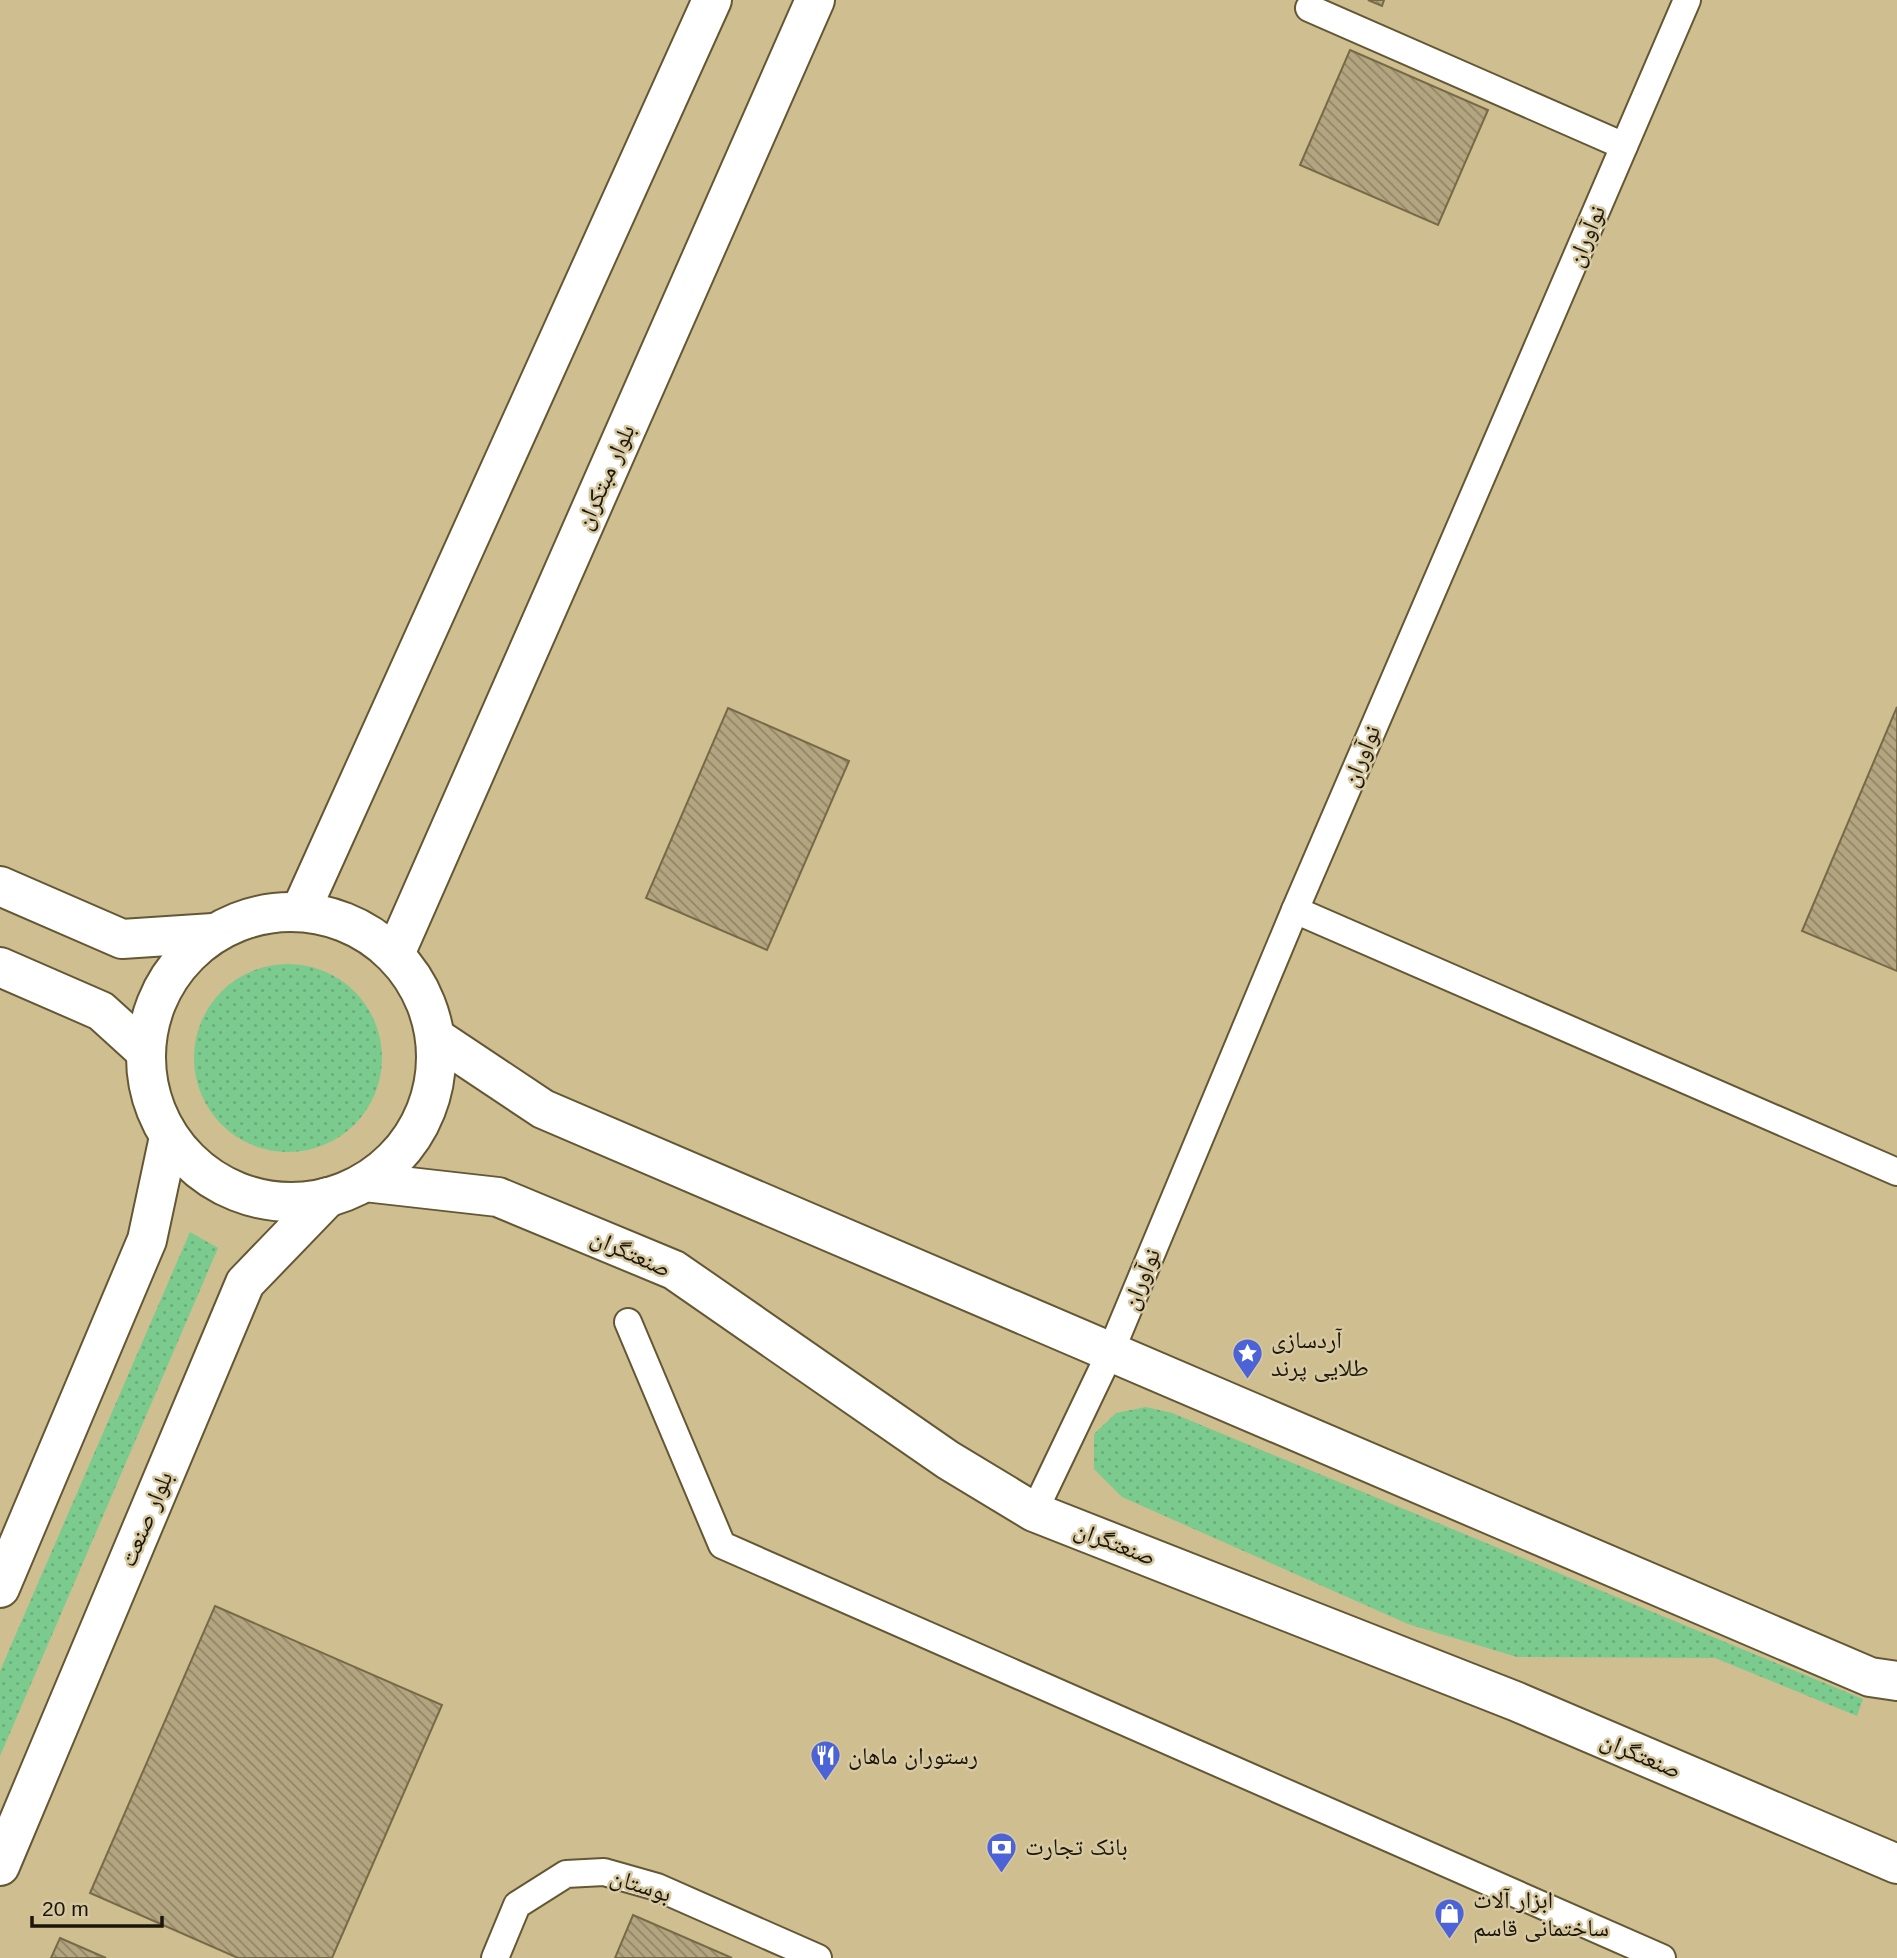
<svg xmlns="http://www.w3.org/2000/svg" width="1897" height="1958" font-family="Helvetica,'Noto Naskh Arabic',sans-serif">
  <defs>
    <pattern id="grass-dots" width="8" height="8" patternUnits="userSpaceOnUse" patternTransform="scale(1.75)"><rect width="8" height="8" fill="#7bca8e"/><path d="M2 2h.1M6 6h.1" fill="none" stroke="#6aad79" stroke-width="1.8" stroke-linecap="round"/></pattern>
    <pattern id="building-back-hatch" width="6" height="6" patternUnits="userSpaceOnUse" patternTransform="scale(1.75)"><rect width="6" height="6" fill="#b3a57f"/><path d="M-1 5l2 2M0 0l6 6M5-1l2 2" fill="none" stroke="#918566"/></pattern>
  </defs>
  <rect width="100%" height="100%" fill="#d6c8a1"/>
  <rect fill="#cfbe90" x="0" y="0" width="1897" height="1958"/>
  <g fill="url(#grass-dots)">
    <circle cx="288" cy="1058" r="94"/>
    <polygon points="190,1232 218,1248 0,1756 0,1671"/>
    <polygon points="1146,1407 1172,1413 1863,1699 1857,1716 1715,1658 1517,1657 1408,1624 1122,1497 1094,1469 1094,1434 1116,1413"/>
  </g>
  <g fill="url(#building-back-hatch)" stroke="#776a46" stroke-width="2">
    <polygon points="1368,0 1384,0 1382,6"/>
    <polygon points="1350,50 1488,110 1438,225 1300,165"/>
    <polygon points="1897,707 1897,971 1802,931"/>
    <polygon points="728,708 849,761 767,950 646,898"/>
    <polygon points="215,1606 442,1705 332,1958 238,1958 90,1893"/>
    <polygon points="633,1915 732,1958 615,1958"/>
    <polygon points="60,1938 106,1958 51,1958"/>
  </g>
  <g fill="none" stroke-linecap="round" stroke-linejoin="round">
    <defs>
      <g id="lane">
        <polyline points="1309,8 1624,146"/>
        <polyline points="1295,910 1897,1172"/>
        <polyline points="628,1322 722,1545 1662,1958"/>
        <polyline points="1034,1512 1110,1353 1295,910 1687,0"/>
        <polyline points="495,1958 517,1905 566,1874 604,1872 657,1887 818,1958"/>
      </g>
      <g id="secondary">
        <polyline points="0,886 122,939 213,933"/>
        <polyline points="301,910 712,0"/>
        <circle cx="291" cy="1057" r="145"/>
        <polyline points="395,954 815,0"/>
        <polyline points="0,967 101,1011 145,1051"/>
        <polyline points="435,1037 543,1109 1870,1677 1897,1681"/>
        <polyline points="365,1182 498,1197 674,1270 948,1460 1034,1512 1515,1701 1897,1864"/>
        <polyline points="0,1588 147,1240 169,1137"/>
        <polyline points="0,1866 245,1283 328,1197"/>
      </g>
    </defs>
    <use href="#lane" stroke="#645734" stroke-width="30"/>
    <use href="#secondary" stroke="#645734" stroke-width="42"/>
    <use href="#lane" stroke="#fff" stroke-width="26"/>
    <use href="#secondary" stroke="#fff" stroke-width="38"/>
  </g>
  <defs>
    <symbol id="sight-pin" viewBox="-11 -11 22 30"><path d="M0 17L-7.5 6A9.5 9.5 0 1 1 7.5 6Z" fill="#4b63d7" stroke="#d6c8a1"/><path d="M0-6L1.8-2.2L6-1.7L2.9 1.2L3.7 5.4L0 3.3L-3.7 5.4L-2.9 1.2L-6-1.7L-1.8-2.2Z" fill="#fff"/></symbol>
    <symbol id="restaurant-pin" viewBox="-11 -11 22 30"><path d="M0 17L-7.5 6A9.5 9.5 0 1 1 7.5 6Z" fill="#4b63d7" stroke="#d6c8a1"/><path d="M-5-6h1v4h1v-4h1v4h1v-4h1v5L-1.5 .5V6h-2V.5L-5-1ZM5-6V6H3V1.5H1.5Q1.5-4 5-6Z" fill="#fff"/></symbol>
    <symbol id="bank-pin" viewBox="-11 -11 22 30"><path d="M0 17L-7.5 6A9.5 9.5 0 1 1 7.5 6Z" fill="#4b63d7" stroke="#d6c8a1"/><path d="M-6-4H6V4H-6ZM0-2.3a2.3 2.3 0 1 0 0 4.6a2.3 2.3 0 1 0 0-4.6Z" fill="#fff"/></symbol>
    <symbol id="shop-pin" viewBox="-11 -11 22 30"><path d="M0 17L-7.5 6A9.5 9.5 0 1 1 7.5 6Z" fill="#4b63d7" stroke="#d6c8a1"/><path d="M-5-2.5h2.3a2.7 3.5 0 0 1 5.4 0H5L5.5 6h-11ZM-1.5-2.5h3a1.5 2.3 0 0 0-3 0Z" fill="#fff"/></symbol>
  </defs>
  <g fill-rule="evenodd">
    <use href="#sight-pin" x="1230" y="1336" width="35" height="47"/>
    <use href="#restaurant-pin" x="808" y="1738" width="35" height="47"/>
    <use href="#bank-pin" x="984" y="1830" width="35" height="47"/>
    <use href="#shop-pin" x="1432" y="1896" width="35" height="47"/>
  </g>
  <g text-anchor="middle" stroke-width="5" stroke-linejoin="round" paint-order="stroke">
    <g font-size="24" fill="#1b1608" stroke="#d6c8a1">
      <text transform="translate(1586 236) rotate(-67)" y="8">نوآوران</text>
      <text transform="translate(605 477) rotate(-66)" y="8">بلوار مبتکران</text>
      <text transform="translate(1361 756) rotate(-67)" y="8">نوآوران</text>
      <text transform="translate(631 1253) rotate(24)" y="8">صنعتگران</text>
      <text transform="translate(1141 1279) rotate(-67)" y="8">نوآوران</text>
      <text transform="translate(146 1519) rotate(-67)" y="8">بلوار صنعت</text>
      <text transform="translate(1115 1543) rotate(21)" y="8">صنعتگران</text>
      <text transform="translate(1641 1755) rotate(23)" y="8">صنعتگران</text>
      <text transform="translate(641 1885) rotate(18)" y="8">بوستان</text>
    </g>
    <g font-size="24" fill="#1b1608" stroke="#d6c8a1" text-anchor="start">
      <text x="1271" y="1348">آردسازی<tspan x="1271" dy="28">طلایی پرند</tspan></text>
      <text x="848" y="1764">رستوران ماهان</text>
      <text x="1025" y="1855">بانک تجارت</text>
      <text x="1473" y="1908">ابزار آلات<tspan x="1473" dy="28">ساختمانی قاسم</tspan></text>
    </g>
  </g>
  <path d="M32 1916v10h130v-10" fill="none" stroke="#1b1608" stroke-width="3.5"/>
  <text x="42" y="1916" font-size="21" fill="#1b1608" stroke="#d6c8a1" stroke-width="5" paint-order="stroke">20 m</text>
</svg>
